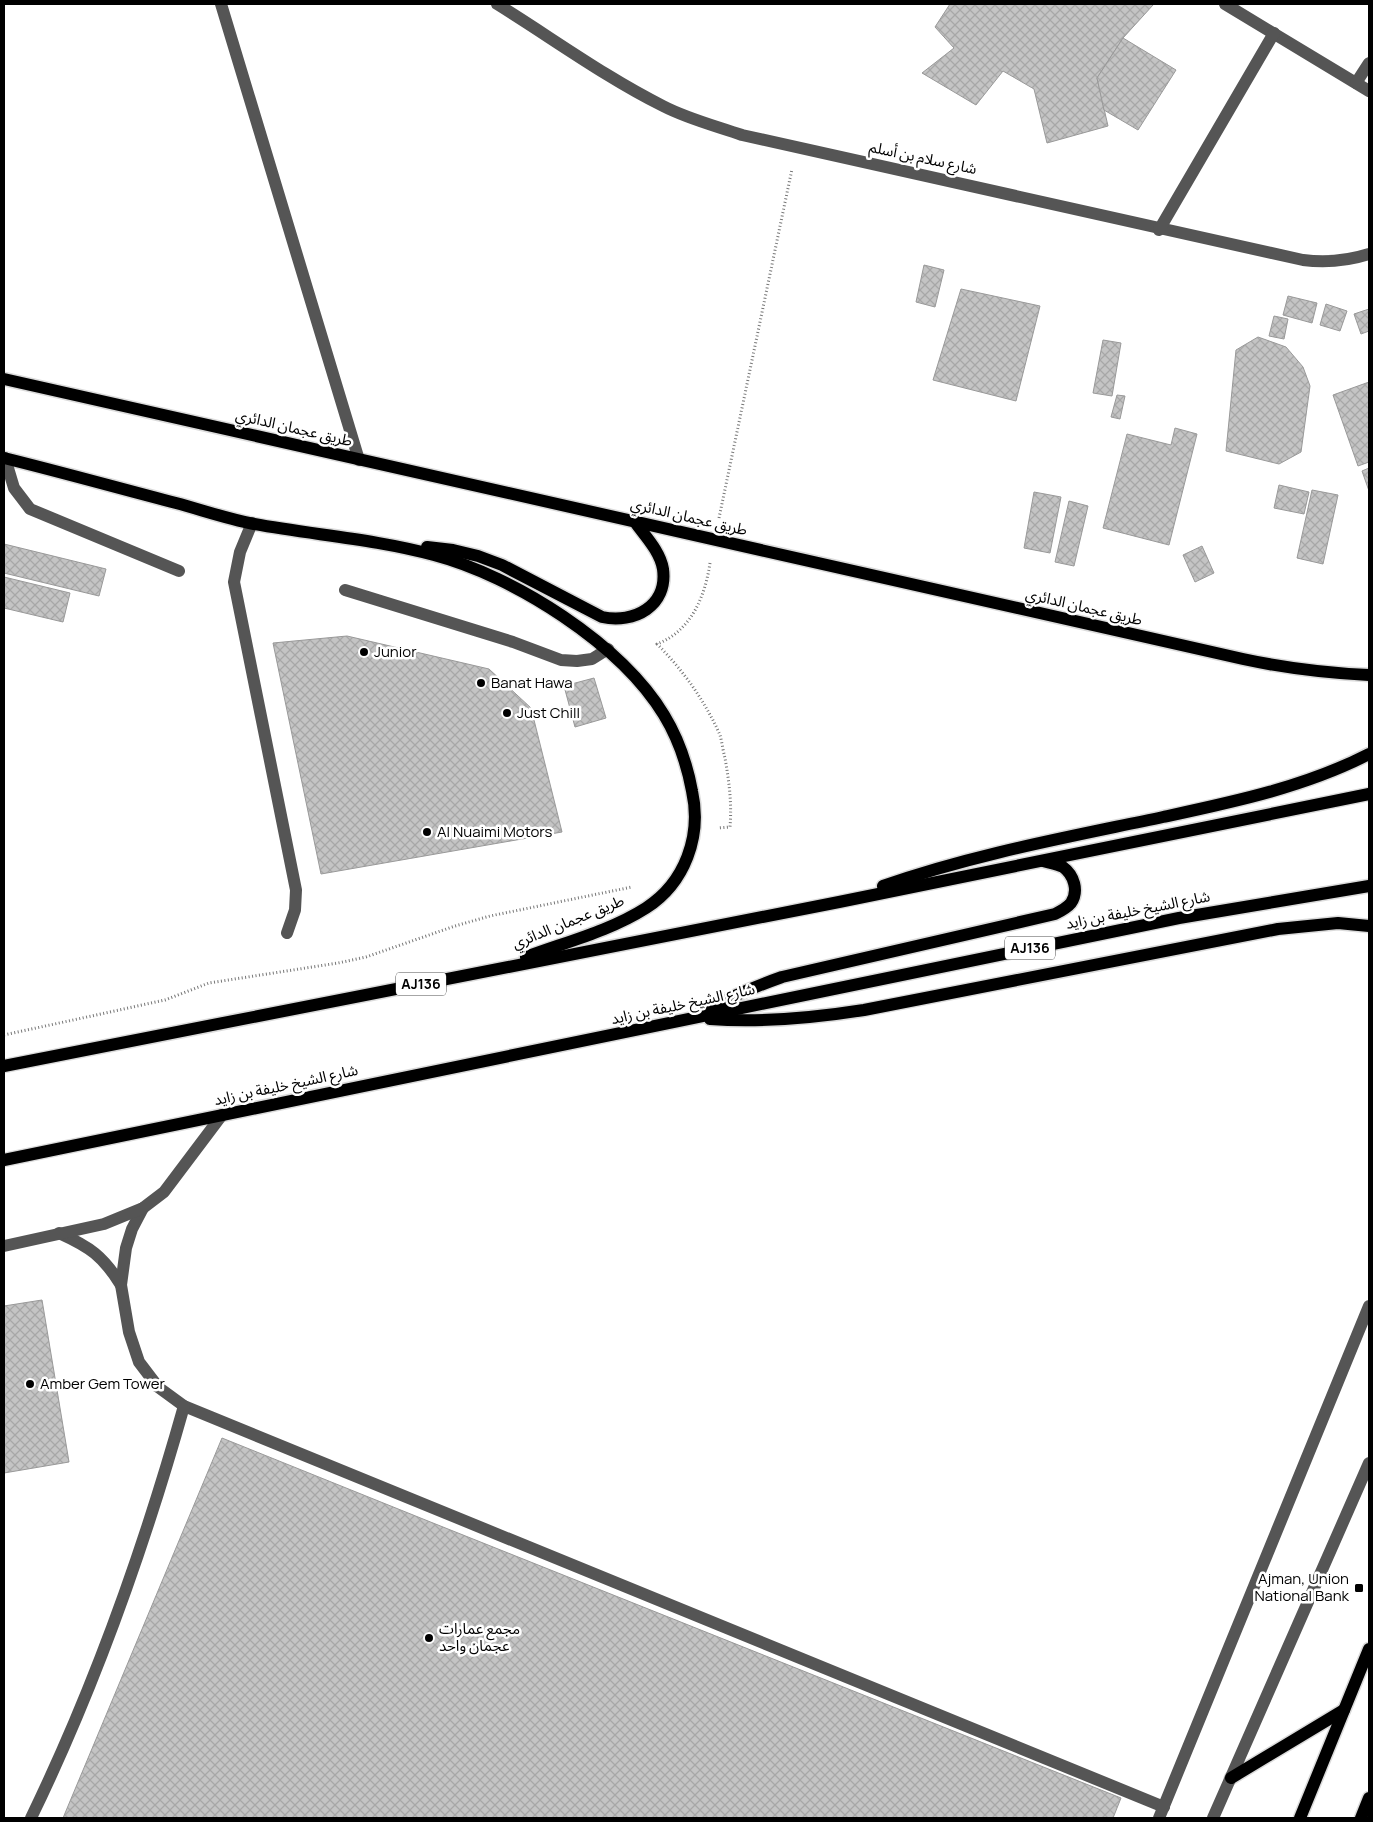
<svg xmlns="http://www.w3.org/2000/svg" width="1373" height="1822" font-family="Manrope,'Noto Sans Arabic',sans-serif">
  <defs>
    <pattern id="building-cross-hatch" width="8" height="8" patternUnits="userSpaceOnUse" patternTransform="scale(1.25)"><rect width="8" height="8" fill="#c4c4c4"/><path d="M0 0l8 8M0 8l8-8" fill="none" stroke="#a7a7a7"/></pattern>
  </defs>
  <rect width="100%" height="100%" fill="#fff"/>
  <g fill="url(#building-cross-hatch)" stroke="#999">
    <polygon points="950,4 1151,4 1153,5 1123,38 1097,78 1108,126 1047,143 1034,89 1003,71 976,105 922,73 954,48 935,27"/>
    <polygon points="1123,38 1176,70 1138,130 1104,110 1097,78"/>
    <polygon points="924,265 944,270 935,307 916,302"/>
    <polygon points="961,289 1040,306 1016,401 933,380"/>
    <polygon points="1288,296 1317,303 1312,323 1283,315"/>
    <polygon points="1326,304 1347,311 1340,331 1320,325"/>
    <polygon points="1369,309 1369,331 1361,334 1354,314"/>
    <polygon points="1274,316 1288,319 1284,339 1269,336"/>
    <polygon points="1258,337 1286,347 1303,367 1310,386 1301,452 1279,464 1226,451 1236,350"/>
    <polygon points="1103,340 1121,343 1112,396 1093,393"/>
    <polygon points="1369,382 1369,462 1358,466 1333,395"/>
    <polygon points="1117,395 1125,396 1120,419 1111,417"/>
    <polygon points="1175,428 1197,434 1169,545 1103,528 1127,434 1171,445"/>
    <polygon points="1369,468 1369,491 1362,471"/>
    <polygon points="1279,485 1309,492 1304,514 1274,508"/>
    <polygon points="1312,490 1338,495 1323,564 1297,558"/>
    <polygon points="1034,492 1061,497 1050,553 1024,548"/>
    <polygon points="1069,501 1088,506 1074,566 1055,562"/>
    <polygon points="4,544 106,569 99,596 4,573"/>
    <polygon points="1202,546 1214,573 1195,582 1183,555"/>
    <polygon points="4,577 70,593 63,622 4,608"/>
    <polygon points="347,636 489,669 531,708 562,832 321,874 273,643"/>
    <polygon points="594,678 606,718 575,727 564,686"/>
    <polygon points="42,1300 69,1462 4,1473 4,1306"/>
    <polygon points="222,1438 428,1521 1121,1798 1113,1818 63,1818"/>
  </g>
  <g fill="none" stroke-linecap="round" stroke-linejoin="round">
    <defs>
      <g id="major">
        <path d="M4,379L1243,659C1285,668 1326,673 1369,675"/>
        <path d="M4,458C61,472 118,488 176,503C202,510 228,519 254,524C314,535 375,539 434,555C514,576 621,644 664,715C678,738 687,764 692,791C702,836 685,883 646,908C610,931 566,942 526,957"/>
        <path d="M427,547L453,550L478,556L502,565L602,617C634,624 668,606 663,569C660,551 645,536 635,522"/>
        <path d="M883,886C974,854 1069,837 1163,817C1233,802 1305,787 1369,754"/>
        <path d="M701,1013C727,998 754,987 782,977L1055,914C1061,911 1067,908 1071,903C1079,891 1074,875 1063,867C1057,864 1050,863 1043,861"/>
        <path d="M710,1019C762,1023 813,1018 864,1010L1278,929L1338,923L1369,926"/>
        <polyline points="4,1066 839,902 1369,794"/>
        <polyline points="4,1160 1179,918 1369,886"/>
        <polyline points="1231,1778 1344,1710"/>
        <polyline points="1300,1818 1369,1649"/>
        <polyline points="1361,1818 1369,1798"/>
      </g>
    </defs>
    <use href="#major" stroke="#dbdbdb" stroke-width="15"/>
    <g stroke="#777" stroke-width="3" stroke-dasharray="1 2.5" stroke-linecap="butt">
      <polyline points="719,518 792,169"/>
      <path d="M710,563C705,597 691,631 657,644C683,670 705,701 720,735C722,742 723,751 725,758C729,781 732,803 730,827L718,828"/>
      <polyline points="4,1035 165,1000 209,983 338,963 366,957 455,926 490,916 632,887"/>
    </g>
    <g stroke="#555" stroke-width="12">
      <polyline points="221,4 359,460"/>
      <path d="M497,4C552,38 605,77 663,106C688,119 716,126 742,135C929,175 1116,220 1303,260C1327,263 1347,261 1369,254"/>
      <polyline points="1225,4 1369,91"/>
      <polyline points="1356,83 1369,63"/>
      <polyline points="1159,230 1274,33"/>
      <polyline points="5,458 14,488 30,509 179,571"/>
      <polyline points="252,523 240,552 234,582 296,890 295,910 287,933"/>
      <polyline points="345,590 513,642 561,660 577,661 592,659 608,649"/>
      <polyline points="143,1208 132,1229 126,1248 121,1285 129,1332 139,1362 158,1387 184,1406 1164,1807"/>
      <path d="M59,1233C90,1247 103,1256 121,1285"/>
      <polyline points="4,1246 104,1224 143,1208 164,1192 222,1115"/>
      <path d="M31,1818C95,1686 144,1548 184,1406"/>
      <polyline points="1159,1818 1369,1306"/>
      <polyline points="1213,1818 1369,1463"/>
    </g>
    <use href="#major" stroke="#000" stroke-width="12"/>
  </g>
  <g fill="#000" stroke="#fff" stroke-width="2">
    <circle cx="364" cy="652" r="5"/>
    <circle cx="481" cy="683" r="5"/>
    <circle cx="507" cy="713" r="5"/>
    <circle cx="427" cy="832" r="5"/>
    <circle cx="30" cy="1384" r="5"/>
    <rect x="1354" y="1583" width="10" height="10" rx="2.5"/>
    <circle cx="429" cy="1638" r="5"/>
  </g>
  <g text-anchor="middle" stroke-width="5" stroke-linejoin="round" paint-order="stroke">
    <g fill="#fff" stroke="#4c4c4c" stroke-width="1">
      <rect x="1005" y="936.5" width="50" height="23" rx="4"/>
      <rect x="396" y="972.5" width="50" height="23" rx="4"/>
    </g>
    <g font-size="14" font-weight="bold" fill="#000">
      <text x="1030" y="953">AJ136</text>
      <text x="421" y="989">AJ136</text>
    </g>
    <g font-size="15" fill="#000" stroke="#fff">
      <text transform="translate(923 158) rotate(12)" y="5">شارع سلام بن أسلم</text>
      <text transform="translate(294 428) rotate(13)" y="5">طريق عجمان الدائري</text>
      <text transform="translate(689 517) rotate(13)" y="5">طريق عجمان الدائري</text>
      <text transform="translate(1084 607) rotate(13)" y="5">طريق عجمان الدائري</text>
      <text transform="translate(1138 910) rotate(-11)" y="5">شارع الشيخ خليفة بن زايد</text>
      <text transform="translate(568 922) rotate(-22)" y="5">طريق عجمان الدائري</text>
      <text transform="translate(683 1004) rotate(-12)" y="5">شارع الشيخ خليفة بن زايد</text>
      <text transform="translate(286 1085) rotate(-12)" y="5">شارع الشيخ خليفة بن زايد</text>
    </g>
    <g font-size="15" fill="#000" stroke="#fff" text-anchor="start">
      <text x="374" y="657">Junior</text>
      <text x="491" y="688">Banat Hawa</text>
      <text x="517" y="718">Just Chill</text>
      <text x="437" y="837">Al Nuaimi Motors</text>
      <text x="40" y="1389">Amber Gem Tower</text>
      <text x="1349" y="1584" text-anchor="end">Ajman, Union<tspan x="1349" dy="17">National Bank</tspan></text>
      <text x="439" y="1634">مجمع عمارات<tspan x="439" dy="17">عجمان واحد</tspan></text>
    </g>
  </g>
  <rect width="1373" height="1822" fill="none" stroke="#000000" stroke-width="10"/>
</svg>
